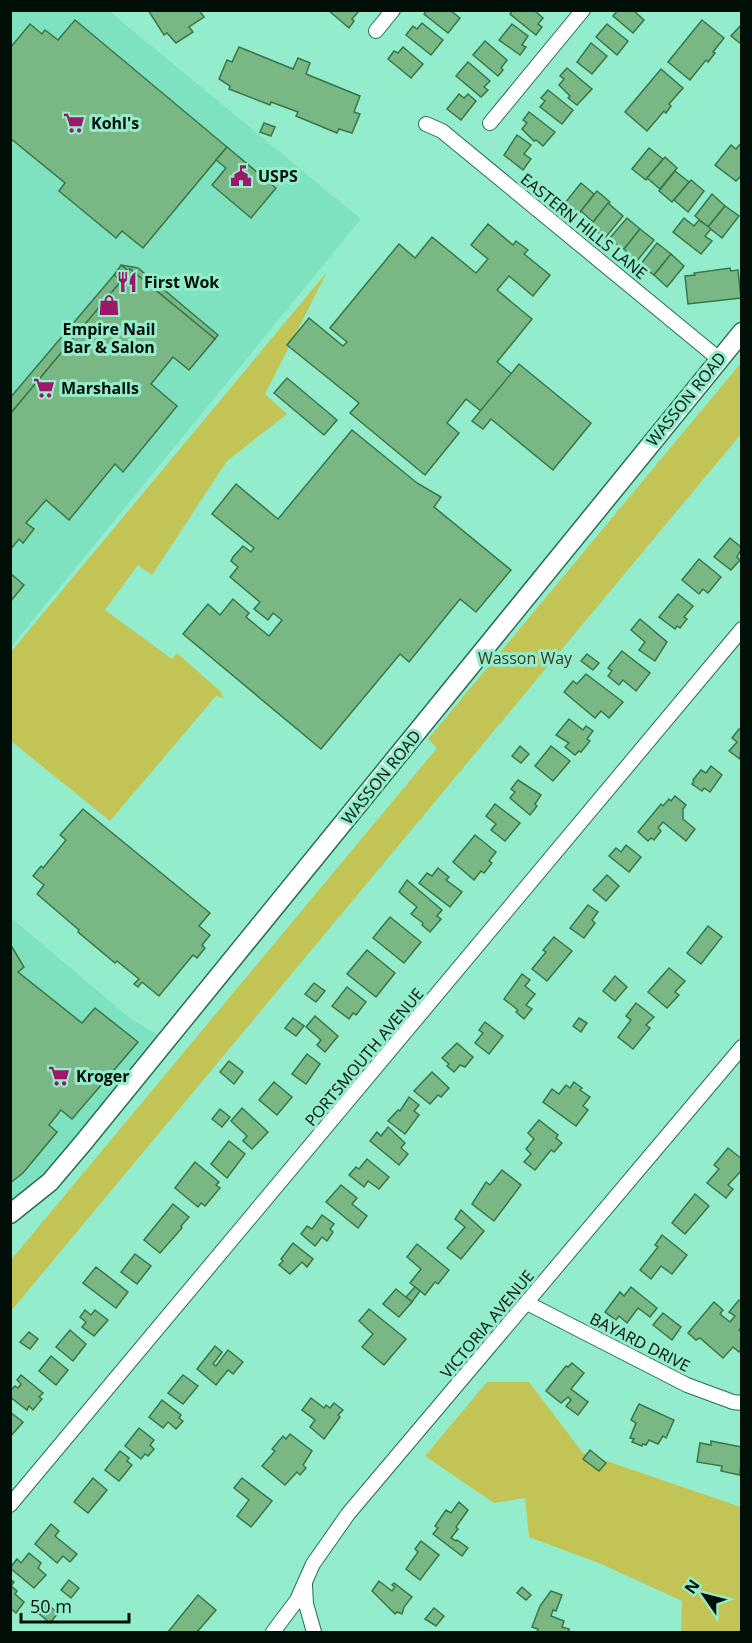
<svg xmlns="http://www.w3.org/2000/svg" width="752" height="1643" font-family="'Open Sans',sans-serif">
  <rect width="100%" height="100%" fill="#93edcd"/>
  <g fill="#7ee2c0">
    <polygon points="11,11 109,11 361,219 11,647"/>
    <polygon points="10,917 131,1019 167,1040 10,1214"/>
  </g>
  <g fill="#c3c456">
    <polygon points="327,272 265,394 287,414 227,461 152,575 138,565 105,610 172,659 177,653 220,691 224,698 216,696 110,821 11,741 11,652"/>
    <polygon points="741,363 741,434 11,1311 11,1260 437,748 428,739"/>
    <polygon points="487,1382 529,1382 583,1453 741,1507 741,1632 681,1632 682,1601 601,1564 529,1537 525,1498 494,1503 425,1456"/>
  </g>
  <g fill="#79b885" stroke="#397647" stroke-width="1.5">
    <polygon points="148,10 199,10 204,17 189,27 193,32 176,43 167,33 164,35"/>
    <polygon points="328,10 358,10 359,11 352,19 354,21 349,28"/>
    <polygon points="427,10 450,10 460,18 448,33 424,14"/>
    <polygon points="513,10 534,10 543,18 538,24 542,27 536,35 510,14"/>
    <polygon points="618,10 633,10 644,20 633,33 613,16"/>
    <polygon points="75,20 227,147 143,248 122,231 116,238 59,191 65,183 10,138 10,48 30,24 42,34 45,30 58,40"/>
    <polygon points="702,20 724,38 713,52 715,53 708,62 706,60 690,80 668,62"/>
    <polygon points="422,23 443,40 431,55 406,35 413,26 417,29"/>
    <polygon points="512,24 528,36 522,45 526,47 520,55 499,40"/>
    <polygon points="607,24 628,41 617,55 596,37"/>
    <polygon points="742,24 742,43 741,44 731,36"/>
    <polygon points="485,41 507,60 501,68 503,70 498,76 473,55"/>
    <polygon points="591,43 607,56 592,74 577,62"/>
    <polygon points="239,47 293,69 298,58 310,63 306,74 360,96 354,112 360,114 352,133 339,129 337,133 296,116 298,112 271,102 270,105 229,89 230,86 219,79 227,60 232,62"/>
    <polygon points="403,47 423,64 411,78 388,59 394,51 398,53"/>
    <polygon points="468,62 490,81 484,87 488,90 481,97 456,76"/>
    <polygon points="567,68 592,89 577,105 568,98 570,96 559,85 564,79 560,76"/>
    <polygon points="661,69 683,88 669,104 671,106 666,113 664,111 647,131 625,112"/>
    <polygon points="548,90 573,110 562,124 540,107 545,101 541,98"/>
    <polygon points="459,94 464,98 468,94 476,101 461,120 447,109"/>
    <polygon points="529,112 555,132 543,146 536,140 534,141 522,129 527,123 523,120"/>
    <polygon points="264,123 275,127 271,136 260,132"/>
    <polygon points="517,135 531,145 524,154 531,159 523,170 504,155"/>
    <polygon points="742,142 742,175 736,181 715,165 731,145 736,149"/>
    <polygon points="227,147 276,188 251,218 212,185 226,168 216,160"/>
    <polygon points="649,148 663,159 646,180 632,169"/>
    <polygon points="665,157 677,168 660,189 647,178"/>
    <polygon points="675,171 689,182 672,202 659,191"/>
    <polygon points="691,180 704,191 688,212 674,200"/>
    <polygon points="581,183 594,194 579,214 565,203"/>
    <polygon points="597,191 610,202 593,222 581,211"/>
    <polygon points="712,194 725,206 708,227 695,216"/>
    <polygon points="608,203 623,216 605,238 590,226"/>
    <polygon points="725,206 739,216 722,238 708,227"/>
    <polygon points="627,218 640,229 624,249 609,239"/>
    <polygon points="684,218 694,226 699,220 711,229 705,236 712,241 701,254 673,232"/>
    <polygon points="488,224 513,245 516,241 528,250 524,254 550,275 533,296 509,276 497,290 532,319 497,362 512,374 481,411 466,399 447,423 459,433 425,475 350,413 359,403 287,345 309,318 343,346 347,342 330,328 399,244 415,258 432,237 476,273 488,259 471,245"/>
    <polygon points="640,229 654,240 636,262 624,249"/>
    <polygon points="657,243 671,254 654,275 640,265"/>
    <polygon points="671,254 684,266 667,287 654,275"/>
    <polygon points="121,265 129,271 121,281 114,275"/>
    <polygon points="121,265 138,268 218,335 215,339 130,269 129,271"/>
    <polygon points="730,268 731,271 738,270 741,298 688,304 685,276 695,275 694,273"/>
    <polygon points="130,269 215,339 189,370 173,357 151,384 177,406 123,472 115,464 69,520 46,500 26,523 34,529 23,543 19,539 10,550 10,414"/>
    <polygon points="114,275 121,281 10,414 10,398"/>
    <polygon points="519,364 591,423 553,470 491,419 483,429 472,421"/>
    <polygon points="287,378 337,420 324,435 274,393"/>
    <polygon points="352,430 417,483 441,497 434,507 511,570 476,612 460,599 409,662 400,654 321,749 183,634 208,604 220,615 233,599 249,613 246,617 269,636 282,620 273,613 268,620 254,609 260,602 230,577 238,567 231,561 233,557 243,546 251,552 254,548 212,514 236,484 278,519"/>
    <polygon points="730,538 742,548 737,557 740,560 731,570 714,557"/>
    <polygon points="699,559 721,577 708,593 703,589 699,594 682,580"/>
    <polygon points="10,573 24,585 10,602"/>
    <polygon points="678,594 693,606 684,617 687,619 680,628 677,626 675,629 659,617"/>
    <polygon points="640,619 667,642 655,661 639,650 645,642 631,630"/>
    <polygon points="622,651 650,673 636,691 623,680 619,685 608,676 612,671 608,668"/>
    <polygon points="587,654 599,663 593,670 581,661"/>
    <polygon points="586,674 623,702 609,718 601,711 595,718 564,692 573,681 577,684"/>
    <polygon points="569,719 583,730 586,726 593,731 587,739 590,741 581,752 579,751 575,755 565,747 569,743 556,735"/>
    <polygon points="739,729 742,731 740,759 729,751 737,742 732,738"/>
    <polygon points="520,746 529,754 521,763 512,756"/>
    <polygon points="551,746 570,761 553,781 535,766"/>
    <polygon points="711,766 722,775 710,792 704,788 702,791 692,784 694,781 693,780 701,770 706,773"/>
    <polygon points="518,780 541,795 535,804 537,806 530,815 510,798 515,792 511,789"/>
    <polygon points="675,796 686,805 683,809 683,819 695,829 686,841 663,822 658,828 661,831 654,840 651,838 648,841 638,832 661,804 663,806 669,799 671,801"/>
    <polygon points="495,804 520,823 505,841 491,830 496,824 486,816"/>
    <polygon points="83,809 210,913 199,926 210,935 202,945 205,948 197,958 193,955 159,996 142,982 138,987 134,984 139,979 117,961 115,963 78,932 79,930 37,894 44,885 33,876 41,866 43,868 66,840 60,835"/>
    <polygon points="475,835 496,852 489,861 492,863 484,873 481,871 474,880 453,862"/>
    <polygon points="626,845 641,857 629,872 609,856 616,848 621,852"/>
    <polygon points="438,868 449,877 446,880 462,892 450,907 419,883 427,873 432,876"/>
    <polygon points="607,875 619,886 606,901 593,890"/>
    <polygon points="407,880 442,910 437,916 441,919 430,932 422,925 423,923 411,914 417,907 399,892"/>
    <polygon points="588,905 598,912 592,920 595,923 584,938 570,928"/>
    <polygon points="390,917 421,942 404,963 373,938"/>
    <polygon points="708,926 722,937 701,964 687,953"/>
    <polygon points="554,937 572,951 547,981 532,969 546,952 543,950"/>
    <polygon points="12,947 24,967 18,972 82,1023 95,1008 138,1042 72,1119 61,1110 49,1125 57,1132 23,1173 10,1183 10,948"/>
    <polygon points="367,950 395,973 376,997 347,974"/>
    <polygon points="669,968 685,981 675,992 679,995 667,1008 648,992"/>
    <polygon points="522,974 530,980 525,986 535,994 526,1005 532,1009 524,1019 516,1012 518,1010 504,999"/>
    <polygon points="615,976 627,987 615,1001 603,991"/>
    <polygon points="314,983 325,991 316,1002 305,994"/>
    <polygon points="347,987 366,1002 356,1015 353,1013 349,1019 332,1006"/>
    <polygon points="636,1003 654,1017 646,1025 650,1028 633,1049 618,1037 631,1020 626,1016"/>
    <polygon points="315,1016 338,1036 325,1052 317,1045 321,1040 306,1027"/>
    <polygon points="293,1018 304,1026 296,1036 285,1028"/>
    <polygon points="579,1018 587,1023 581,1032 573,1026"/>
    <polygon points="485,1022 503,1036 489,1054 475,1043 483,1033 479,1030"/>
    <polygon points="457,1043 473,1057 465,1067 460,1065 454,1072 447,1066 449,1064 442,1058"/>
    <polygon points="307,1054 320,1064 306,1084 292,1074"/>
    <polygon points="229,1061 243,1072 234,1084 220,1072"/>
    <polygon points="432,1072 449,1088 441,1097 438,1095 430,1104 414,1091"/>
    <polygon points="274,1082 292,1097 277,1115 259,1100"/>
    <polygon points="574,1082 582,1088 580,1090 590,1097 583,1106 588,1110 576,1126 543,1102 552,1089 559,1094 566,1085 570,1088"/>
    <polygon points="409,1097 419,1105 414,1111 419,1115 405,1134 388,1121 398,1110 400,1111"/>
    <polygon points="242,1108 268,1132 252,1149 243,1141 247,1136 231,1121"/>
    <polygon points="220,1109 230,1117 222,1127 212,1119"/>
    <polygon points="539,1120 558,1135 556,1138 562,1143 554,1152 551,1150 535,1170 524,1162 531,1154 526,1149 534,1139 528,1133"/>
    <polygon points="388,1127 405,1143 401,1148 408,1154 399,1165 370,1141 377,1132 381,1136"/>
    <polygon points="229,1141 245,1154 227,1178 211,1164"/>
    <polygon points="728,1148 742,1159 742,1170 728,1185 733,1189 726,1198 707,1183 719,1169 714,1165"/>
    <polygon points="367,1159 389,1177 379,1189 368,1181 364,1187 349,1175 356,1167 359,1169"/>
    <polygon points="195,1162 219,1182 216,1185 220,1188 205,1206 201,1203 198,1207 175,1188"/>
    <polygon points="502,1170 521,1185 494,1221 472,1204 486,1182 490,1185"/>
    <polygon points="341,1185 357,1198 352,1204 367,1216 358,1228 326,1202"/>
    <polygon points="695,1194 709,1206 685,1234 672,1223"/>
    <polygon points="173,1204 189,1217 181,1226 182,1228 160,1253 144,1240"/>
    <polygon points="461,1210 484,1231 461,1259 447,1248 465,1227 455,1219"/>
    <polygon points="322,1215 334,1224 330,1229 333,1232 327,1241 322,1237 315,1246 301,1234 307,1226 312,1229"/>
    <polygon points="662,1235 687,1255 672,1274 661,1266 651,1279 640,1270 658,1247 655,1245"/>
    <polygon points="293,1243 313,1259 307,1267 302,1262 290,1274 279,1265 283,1261 281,1259"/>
    <polygon points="417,1244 449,1270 438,1284 435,1282 425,1295 410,1283 421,1269 407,1257"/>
    <polygon points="135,1254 151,1266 137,1284 121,1272"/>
    <polygon points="96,1267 128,1292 116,1308 83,1283"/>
    <polygon points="415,1287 420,1291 412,1302 406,1297"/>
    <polygon points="631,1287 657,1308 650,1317 638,1308 627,1323 619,1316 616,1320 605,1312 620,1292 624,1296"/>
    <polygon points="396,1289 412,1302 399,1317 383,1304"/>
    <polygon points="739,1300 742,1302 742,1327 739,1330 742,1332 742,1349 739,1352 733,1347 723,1358 700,1338 696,1340 688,1333 714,1302 723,1310 720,1314 730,1322 735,1316 729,1312"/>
    <polygon points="369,1309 406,1339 384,1365 362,1347 373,1334 359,1321"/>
    <polygon points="95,1310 108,1320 94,1336 82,1327 86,1322 80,1317 85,1310 91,1315"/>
    <polygon points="663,1313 681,1327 672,1340 653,1325"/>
    <polygon points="70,1330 86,1344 73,1361 56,1347"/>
    <polygon points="29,1332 38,1339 30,1349 20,1342"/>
    <polygon points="215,1346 222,1352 213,1364 216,1366 228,1350 243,1362 233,1374 228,1370 216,1385 197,1369"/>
    <polygon points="51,1356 68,1370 56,1385 39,1371"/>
    <polygon points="572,1363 584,1373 571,1389 588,1402 578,1415 566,1406 571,1400 568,1397 561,1403 546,1391 566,1366 568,1367"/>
    <polygon points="21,1375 43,1393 39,1397 42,1399 33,1410 29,1406 27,1410 10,1397 10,1391 15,1386 18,1388 21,1384 17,1380"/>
    <polygon points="183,1375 198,1386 183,1404 168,1393"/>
    <polygon points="311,1398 324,1408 326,1405 330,1408 334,1403 343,1410 338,1415 340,1417 324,1439 310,1427 315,1420 302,1410"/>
    <polygon points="162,1400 181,1415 179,1418 183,1421 176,1429 168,1422 163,1428 149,1417"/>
    <polygon points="639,1404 674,1420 666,1438 663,1436 658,1444 649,1440 646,1445 643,1444 642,1446 632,1442 634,1439 630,1438 636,1423 631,1420"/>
    <polygon points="10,1412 23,1422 10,1437"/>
    <polygon points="139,1428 154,1440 150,1445 154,1449 148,1456 145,1454 141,1459 125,1446"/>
    <polygon points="290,1434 312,1451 303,1465 306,1468 300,1475 297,1472 285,1485 262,1466 275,1451 272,1449 283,1436 286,1439"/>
    <polygon points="711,1441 742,1447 740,1475 721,1471 722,1466 697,1462 700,1443 711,1445"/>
    <polygon points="590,1450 606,1463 599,1471 583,1459"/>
    <polygon points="120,1451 129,1458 127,1461 132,1465 119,1481 105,1470"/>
    <polygon points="93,1478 107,1490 88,1513 74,1502"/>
    <polygon points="242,1478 272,1501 251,1527 237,1516 249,1500 234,1488"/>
    <polygon points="459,1502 468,1510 456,1527 458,1529 451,1538 456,1541 457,1540 468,1548 462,1556 433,1534 438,1528 435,1526 446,1510 451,1513"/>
    <polygon points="51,1524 59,1531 55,1536 77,1554 70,1562 63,1556 57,1563 35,1544"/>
    <polygon points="421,1541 439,1555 420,1580 406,1569 418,1552 415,1549"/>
    <polygon points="29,1553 41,1563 38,1568 46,1575 34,1588 10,1568 17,1559 21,1563"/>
    <polygon points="10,1579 14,1582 11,1586 17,1591 15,1594 24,1602 16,1613 10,1608"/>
    <polygon points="69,1580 79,1588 71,1598 61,1590"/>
    <polygon points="379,1581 392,1591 395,1587 392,1585 394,1583 412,1597 404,1607 402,1614 397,1612 395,1614 372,1591"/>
    <polygon points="522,1587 531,1595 526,1600 517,1593"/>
    <polygon points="551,1591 562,1595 556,1611 553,1610 551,1616 564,1621 562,1627 569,1629 569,1632 537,1632 538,1629 532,1627 540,1606"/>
    <polygon points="198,1595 216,1610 197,1632 168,1632"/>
    <polygon points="46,1603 58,1613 50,1623 38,1613"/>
    <polygon points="434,1608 444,1616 436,1626 425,1619"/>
  </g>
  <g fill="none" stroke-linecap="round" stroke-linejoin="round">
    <defs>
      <g id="street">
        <polyline points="376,31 393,10"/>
        <polyline points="490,123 583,10"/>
        <polyline points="426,124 442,131 719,359"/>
        <polyline points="527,1303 687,1385 733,1402 742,1403"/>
        <polyline points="10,1505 742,629"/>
        <polyline points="305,1585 306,1604 314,1632"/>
        <polyline points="273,1632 297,1600 313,1564 348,1514 742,1047"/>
      </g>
      <polyline id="secondary" points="10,1214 50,1182 83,1143 742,332"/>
    </defs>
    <use href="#street" stroke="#276d57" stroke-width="16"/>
    <use href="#secondary" stroke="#276d57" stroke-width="21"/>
    <use href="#street" stroke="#fff" stroke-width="14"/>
    <use href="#secondary" stroke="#fff" stroke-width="18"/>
  </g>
  <defs>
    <symbol id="supermarket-bare" viewBox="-9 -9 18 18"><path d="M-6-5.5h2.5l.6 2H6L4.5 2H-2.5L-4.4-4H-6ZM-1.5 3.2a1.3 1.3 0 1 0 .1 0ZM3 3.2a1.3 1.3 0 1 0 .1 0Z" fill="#9d1869" stroke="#93edcd" stroke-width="2.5" paint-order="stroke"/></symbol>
    <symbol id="civic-bare" viewBox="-9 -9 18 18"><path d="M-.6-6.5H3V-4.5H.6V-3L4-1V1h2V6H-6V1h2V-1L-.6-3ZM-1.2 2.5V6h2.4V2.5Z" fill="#9d1869" stroke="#93edcd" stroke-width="2.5" paint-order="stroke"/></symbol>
    <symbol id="restaurant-bare" viewBox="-9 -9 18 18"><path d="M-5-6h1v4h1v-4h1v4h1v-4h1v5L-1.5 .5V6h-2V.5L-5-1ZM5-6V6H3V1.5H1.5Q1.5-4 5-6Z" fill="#9d1869" stroke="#93edcd" stroke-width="2.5" paint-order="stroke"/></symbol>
    <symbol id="shop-bare" viewBox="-9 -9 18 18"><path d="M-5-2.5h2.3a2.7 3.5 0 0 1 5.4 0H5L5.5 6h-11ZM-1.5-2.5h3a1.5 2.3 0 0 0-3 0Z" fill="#9d1869" stroke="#93edcd" stroke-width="2.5" paint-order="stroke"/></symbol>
  </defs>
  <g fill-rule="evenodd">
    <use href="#supermarket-bare" x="59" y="108" width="30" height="30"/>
    <use href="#civic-bare" x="226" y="161" width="30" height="30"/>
    <use href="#restaurant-bare" x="112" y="267" width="30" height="30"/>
    <use href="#shop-bare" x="94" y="290" width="30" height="30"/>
    <use href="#supermarket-bare" x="29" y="373" width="30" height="30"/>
    <use href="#supermarket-bare" x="44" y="1061" width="30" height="30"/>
  </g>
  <g text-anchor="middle" stroke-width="6" stroke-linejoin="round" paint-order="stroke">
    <g font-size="16" font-weight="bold" fill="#001008" stroke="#93edcd" text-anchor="start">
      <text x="91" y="129">Kohl's</text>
      <text x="258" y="182">USPS</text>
      <text x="144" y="288">First Wok</text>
      <text x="109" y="335" text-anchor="middle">Empire Nail<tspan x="109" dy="18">Bar &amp; Salon</tspan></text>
      <text x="61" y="394">Marshalls</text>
      <text x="76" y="1082">Kroger</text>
    </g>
    <g font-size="16" fill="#001008" stroke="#93edcd">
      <text transform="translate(584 226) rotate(39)" y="6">EASTERN HILLS LANE</text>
      <text transform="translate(686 399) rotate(-51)" y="6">WASSON ROAD</text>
      <text transform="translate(381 777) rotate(-51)" y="6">WASSON ROAD</text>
      <text transform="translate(364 1057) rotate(-50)" y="6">PORTSMOUTH AVENUE</text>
      <text transform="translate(487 1324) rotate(-50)" y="6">VICTORIA AVENUE</text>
      <text transform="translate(640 1342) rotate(27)" y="6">BAYARD DRIVE</text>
    </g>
    <g font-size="16" fill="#3b3b23" stroke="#93edcd">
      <text x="525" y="664">Wasson Way</text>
    </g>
  </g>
  <rect width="752" height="1643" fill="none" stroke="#001008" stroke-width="24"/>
  <g transform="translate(704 1595) rotate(305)" stroke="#93edcd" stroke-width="4.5" paint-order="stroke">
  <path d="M0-4.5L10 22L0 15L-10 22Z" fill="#001008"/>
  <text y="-9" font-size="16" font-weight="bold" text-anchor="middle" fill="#001008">N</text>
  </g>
  <path d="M21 1613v9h108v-9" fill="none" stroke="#001008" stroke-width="3"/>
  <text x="30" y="1613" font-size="18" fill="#001008" stroke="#93edcd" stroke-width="4.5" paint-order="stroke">50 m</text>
</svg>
